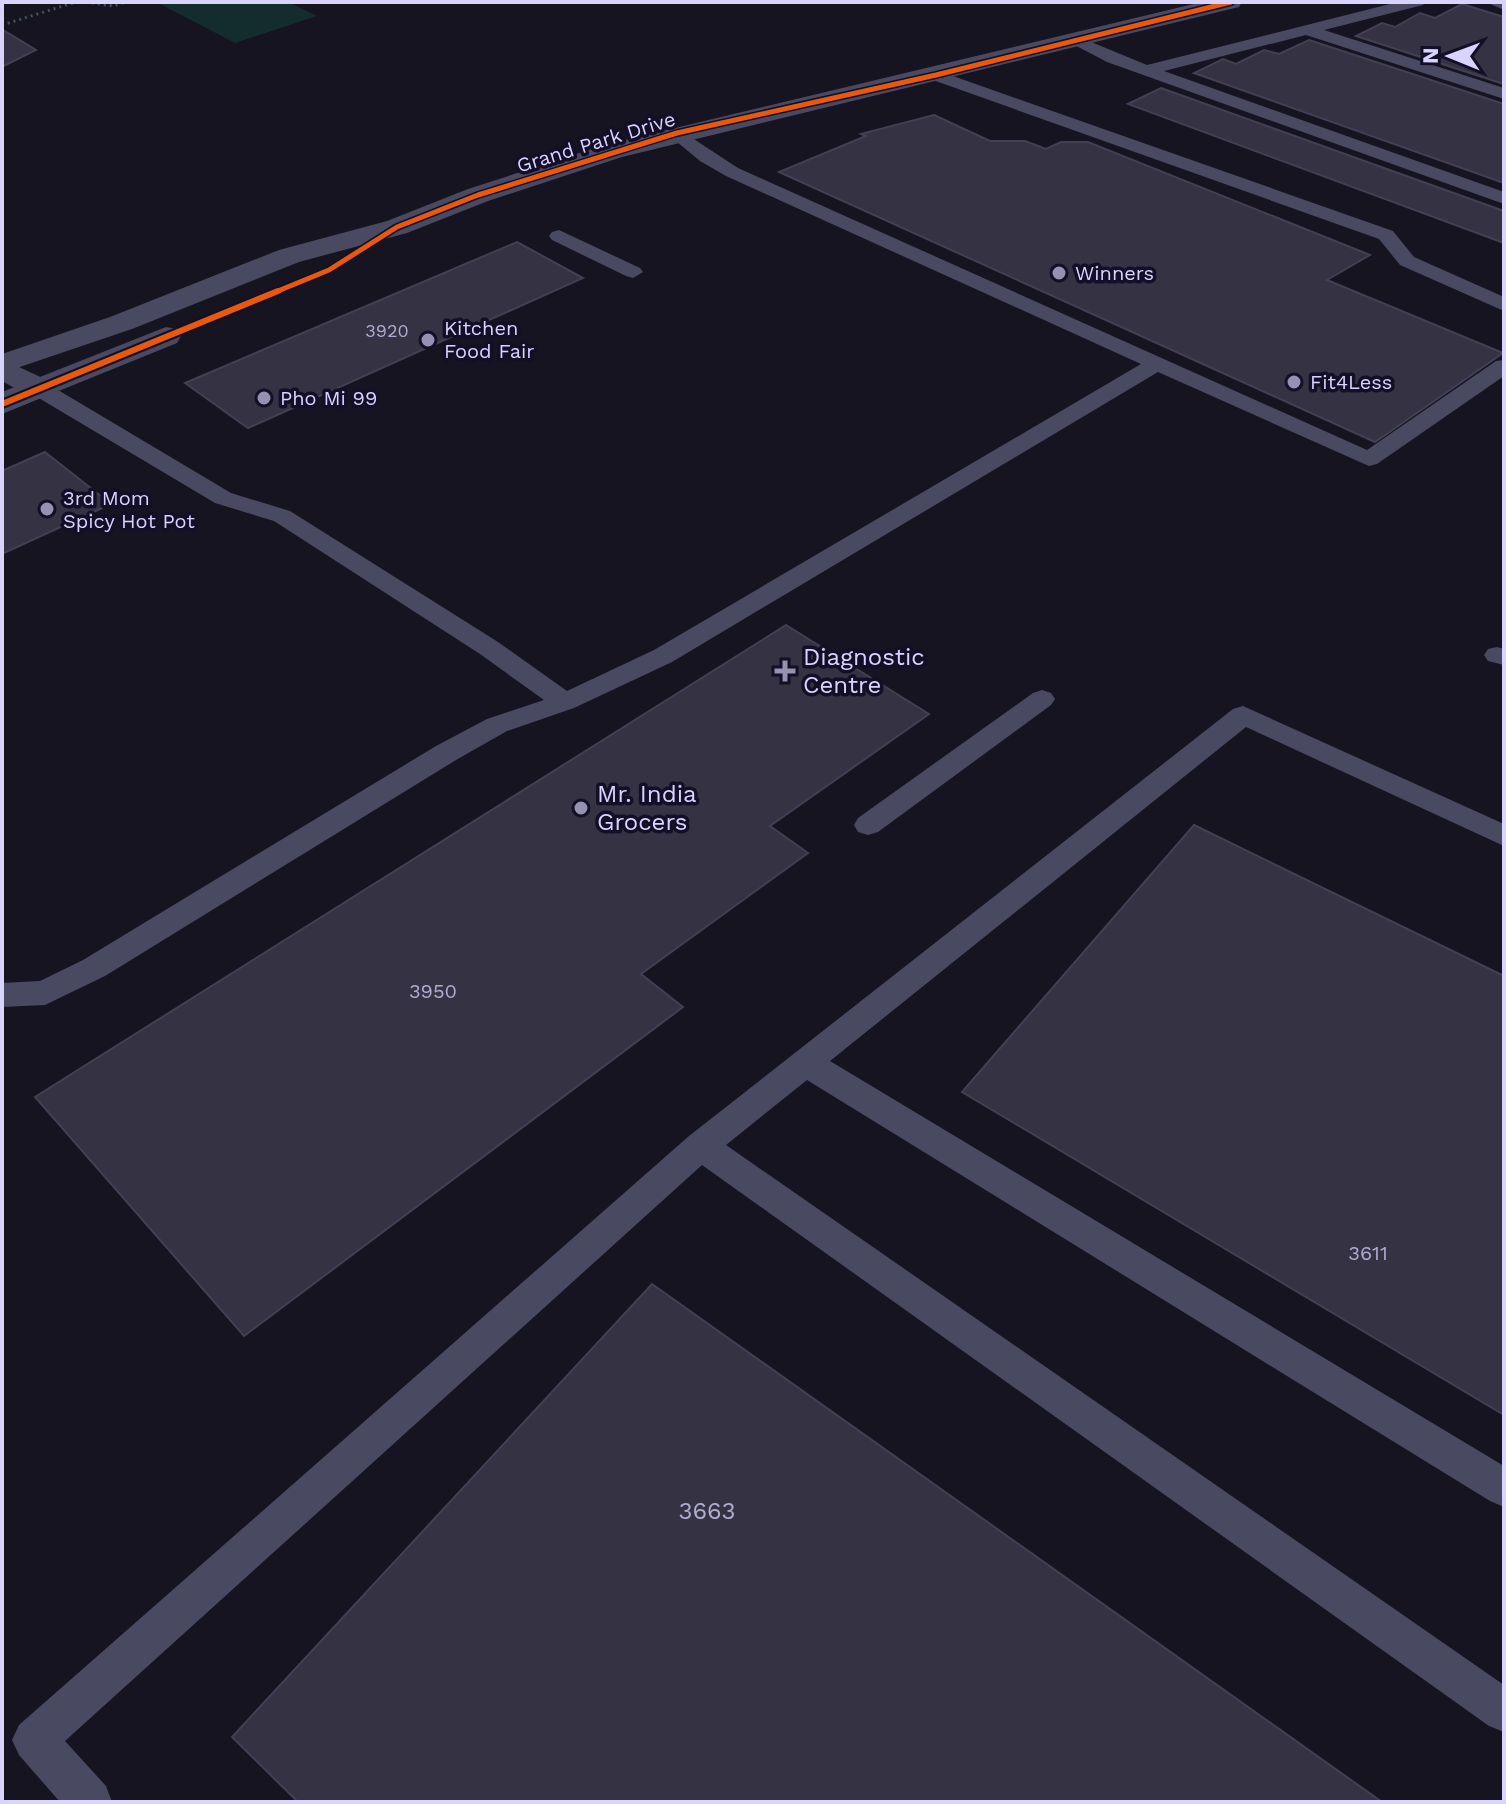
<svg xmlns="http://www.w3.org/2000/svg" width="1506" height="1804" font-family="'Work Sans',sans-serif">
  <rect width="100%" height="100%" fill="#161421"/>
  <polygon fill="#132c2d" points="156,2 288,2 317,16 235,43"/>
  <g fill="#343243" stroke="#433f54" stroke-width="2">
    <polygon points="1462,4 1504,17 1504,84 1356,36 1382,23 1395,27 1420,13 1435,18"/>
    <polygon points="2,30 3,30 36,50 2,67"/>
    <polygon points="1309,40 1504,104 1504,183 1194,73 1223,59 1236,64 1264,50 1279,54"/>
    <polygon points="1161,88 1504,211 1504,243 1128,104"/>
    <polygon points="934,115 990,141 1025,141 1046,149 1061,142 1088,142 1370,255 1327,280 1503,353 1375,442 779,172 866,136 861,134"/>
    <polygon points="517,242 583,278 248,428 185,383"/>
    <polygon points="45,452 111,504 2,554 2,471"/>
    <polygon points="786,625 929,714 770,826 808,853 641,974 683,1007 244,1336 35,1097"/>
    <polygon points="1194,825 1504,976 1504,1415 962,1092"/>
    <polygon points="652,1284 1382,1802 298,1802 232,1737"/>
  </g>
  <g fill="none" stroke-linecap="round" stroke-linejoin="round">
    <g stroke="#44505f" stroke-width="3" stroke-dasharray="2 4" stroke-linecap="butt">
      <polyline points="86,2 113,6 126,2"/>
      <polyline points="2,25 76,2"/>
    </g>
    <g fill="#4a4962" fill-rule="evenodd">
      <polygon points="1398,2 1425,2 1423,5 1324,30 1504,88 1504,99 1306,35 1164,71 1504,192 1504,204 1107,62 1065,40 1073,35 1079,37 1147,65"/>
      <polygon points="1486,2 1504,2 1504,10"/>
      <polygon points="936,70 1393,231 1414,257 1504,297 1504,311 1400,265 1379,239 930,79 928,75 930,71"/>
      <polygon points="677,128 738,168 1367,450 1496,361 1504,360 1504,376 1377,464 1369,466 1158,372 672,662 574,708 507,731 456,760 105,976 45,1005 2,1007 2,983 40,981 83,960 436,746 487,719 544,700 480,654 274,521 215,503 32,394 29,389 32,384 48,384 231,493 290,511 498,642 567,691 654,650 1141,364 726,176 700,161 671,137 668,133"/>
      <polygon points="559,230 640,268 643,272 633,278 626,276 552,240 549,236 552,232"/>
      <polygon points="1497,647 1504,649 1504,665 1488,661 1484,655 1488,649"/>
      <polygon points="1042,690 1051,693 1055,699 1051,705 878,832 868,835 858,832 854,825 858,818 1033,693"/>
      <polygon points="1243,706 1504,824 1504,846 1246,727 830,1061 1504,1466 1504,1507 1490,1501 807,1080 726,1145 1504,1685 1504,1732 1489,1726 702,1165 65,1741 106,1786 112,1802 60,1802 19,1755 12,1740 19,1725 689,1136 1233,709"/>
    </g>
    <polygon fill="#4a4962" fill-rule="evenodd" points="2,359 51,382 56,389 51,396 40,399 29,396 2,381"/>
    <g fill="#4a4962" fill-rule="evenodd">
      <polygon points="1202,2 1242,2 1239,7 622,157 488,201 407,233 299,262 132,329 2,373 2,354 110,317 279,250 387,221 468,189 604,145"/>
      <polygon points="166,327 177,329 181,336 177,343 2,414 2,392"/>
    </g>
    <defs>
      <polyline id="cycleway-far1" points="273,293 329,270 397,227 478,195 677,133 936,75 1231,2"/>
      <polyline id="cycleway" points="2,404 278,291"/>
    </defs>
    <use href="#cycleway-far1" stroke="#130f26" stroke-width="8"/>
    <use href="#cycleway" stroke="#130f26" stroke-width="10"/>
    <use href="#cycleway-far1" stroke="#e8590c" stroke-width="5"/>
    <use href="#cycleway" stroke="#e8590c" stroke-width="6"/>
  </g>
  <g fill="#9591b1" stroke="#130f26" stroke-width="3">
    <circle cx="1059" cy="273" r="8"/>
    <circle cx="428" cy="340" r="8"/>
    <circle cx="1294" cy="382" r="8"/>
    <circle cx="264" cy="398" r="8"/>
    <circle cx="47" cy="509" r="8"/>
    <path d="M781 659h8v8h8v8h-8v8h-8v-8h-8v-8h8z"/>
    <circle cx="581" cy="808" r="8"/>
  </g>
  <g text-anchor="middle" stroke-width="7" stroke-linejoin="round" paint-order="stroke">
    <g font-size="18" fill="#b0acd0">
      <text x="387" y="337">3920</text>
    </g>
    <g font-size="20" fill="#d9d4ff" stroke="#130f26">
      <text transform="translate(596 142) rotate(-17)" y="7">Grand Park Drive</text>
    </g>
    <g font-size="20" fill="#d9d4ff" stroke="#130f26" text-anchor="start">
      <text x="1075" y="280">Winners</text>
      <text x="444" y="335">Kitchen<tspan x="444" dy="23">Food Fair</tspan></text>
      <text x="1310" y="389">Fit4Less</text>
      <text x="280" y="405">Pho Mi 99</text>
      <text x="63" y="505">3rd Mom<tspan x="63" dy="23">Spicy Hot Pot</tspan></text>
    </g>
    <g font-size="20" fill="#b0acd0">
      <text x="433" y="998">3950</text>
      <text x="1368" y="1260">3611</text>
    </g>
    <g font-size="24" fill="#d9d4ff" stroke="#130f26" text-anchor="start">
      <text x="803" y="665">Diagnostic<tspan x="803" dy="28">Centre</tspan></text>
      <text x="597" y="802">Mr. India<tspan x="597" dy="28">Grocers</tspan></text>
    </g>
    <g font-size="24" fill="#b0acd0">
      <text x="707" y="1519">3663</text>
    </g>
  </g>
  <rect width="1506" height="1804" fill="none" stroke="#d9d4ff" stroke-width="8"/>
  <g transform="translate(1450 56) rotate(271)" stroke="#130f26" stroke-width="6" paint-order="stroke">
  <path d="M0-6L14 30L0 20L-14 30Z" fill="#d9d4ff"/>
  <text y="-12" font-size="22" font-weight="bold" text-anchor="middle" fill="#d9d4ff">N</text>
  </g>
</svg>
